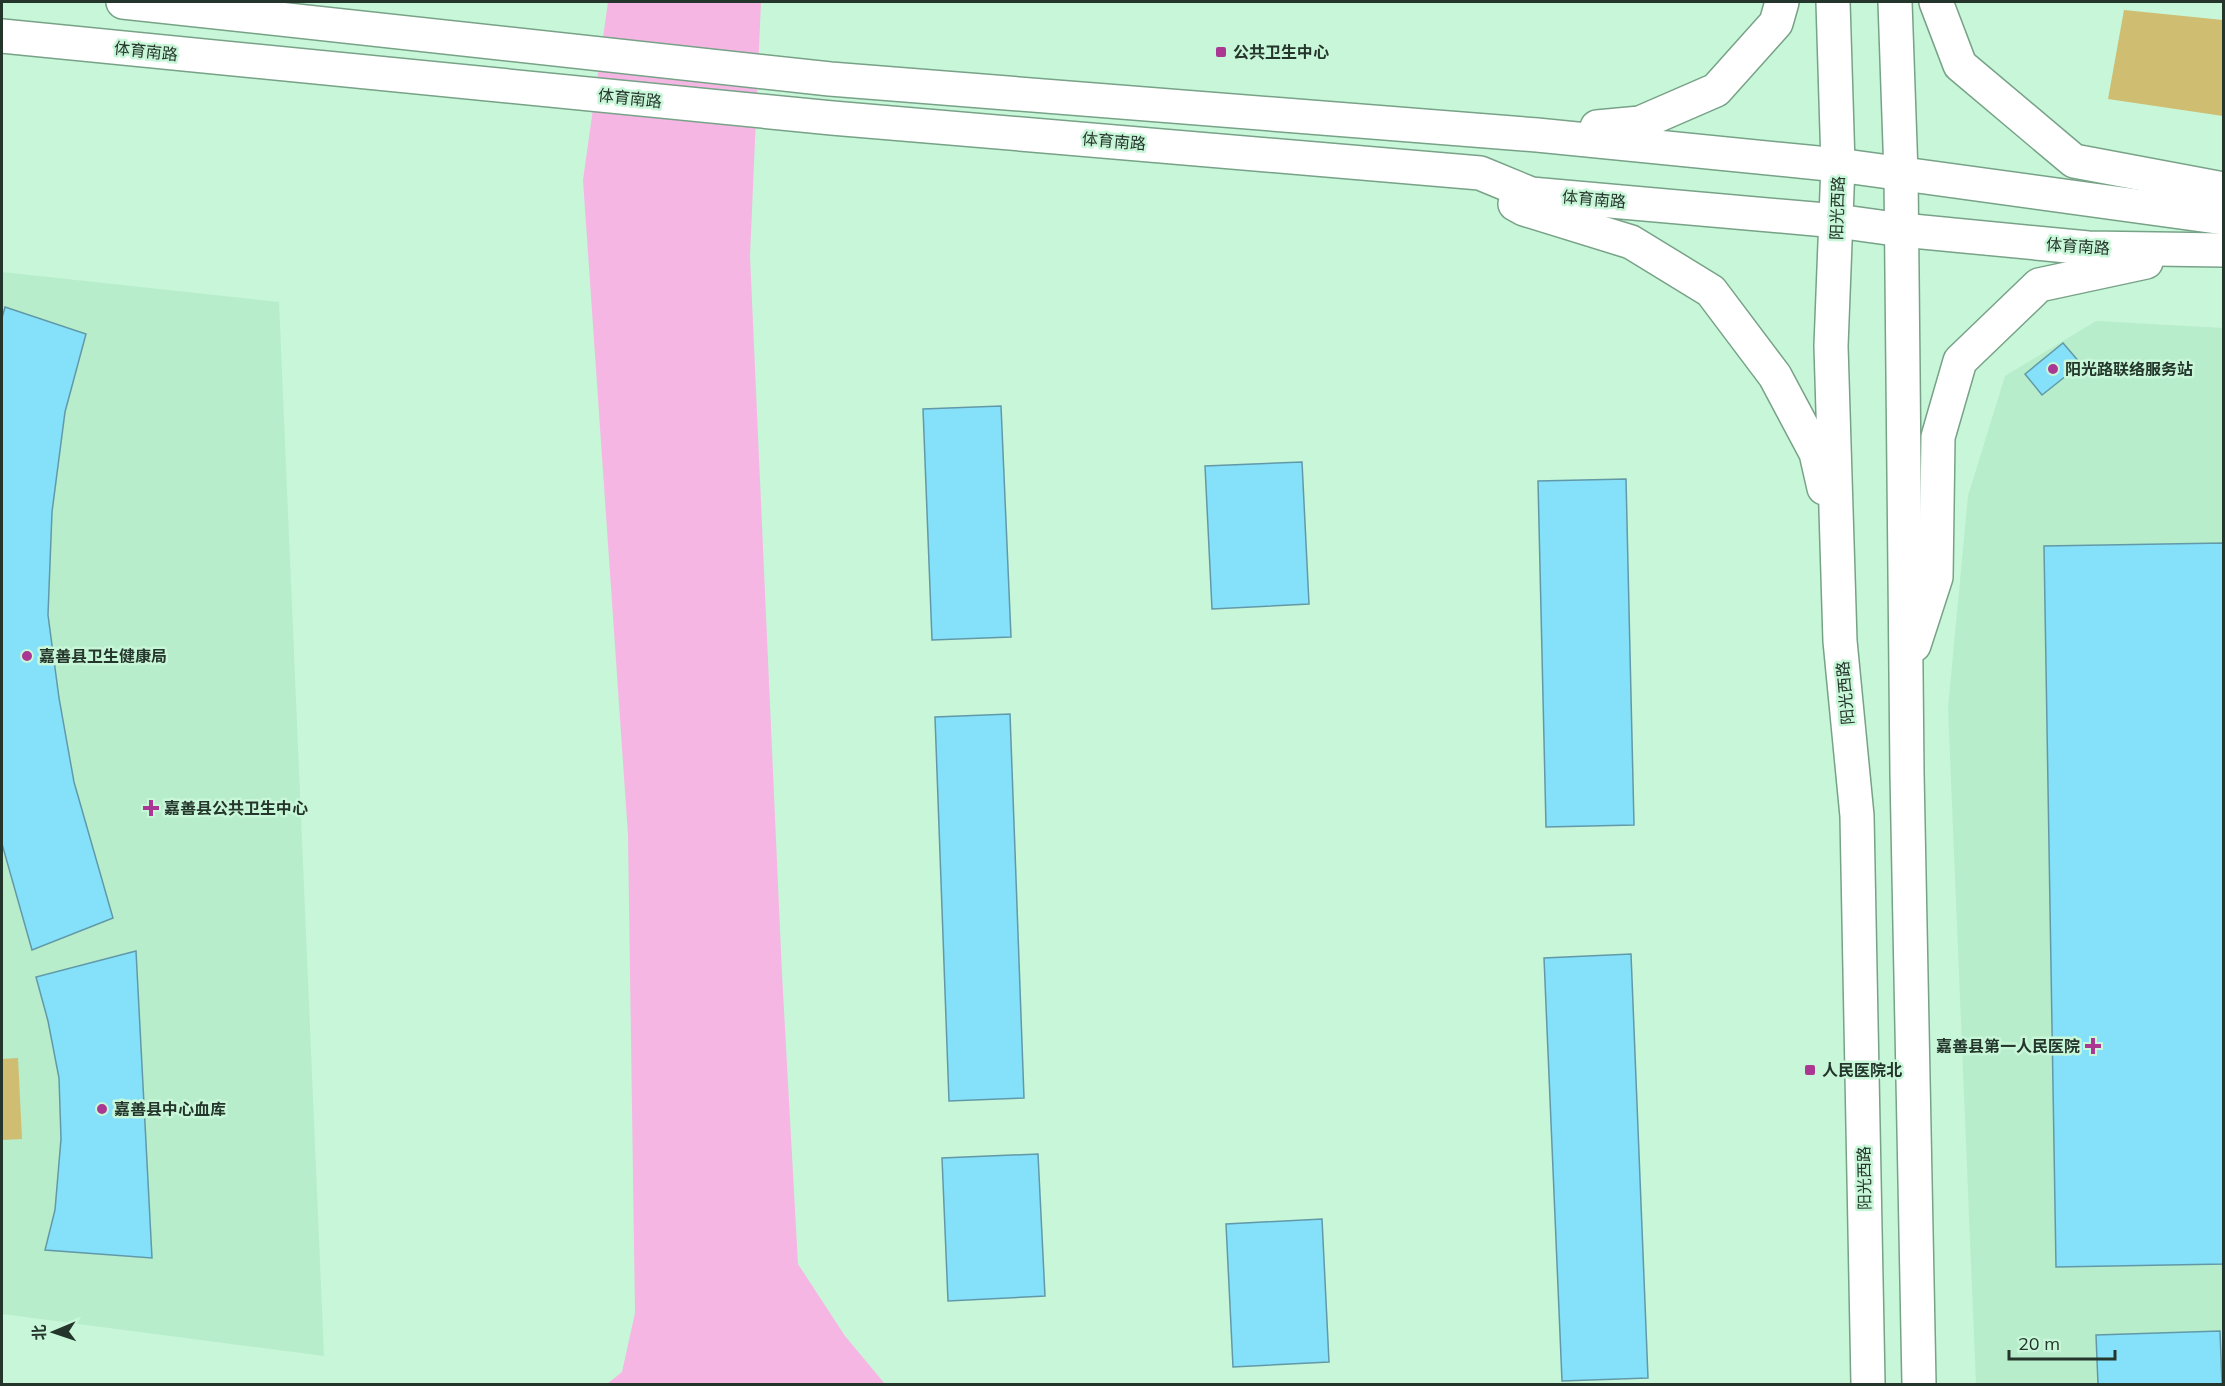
<svg xmlns="http://www.w3.org/2000/svg" width="2225" height="1386" font-family="Mulish,'Noto Sans SC',sans-serif">
  <rect width="100%" height="100%" fill="#c8f6d8"/>
  <g fill="#b7edcb">
    <polygon points="2,272 279,302 324,1356 2,1314"/>
    <polygon points="2096,321 2223,328 2223,1384 1976,1384 1948,708 1968,496 2005,376"/>
  </g>
  <g fill="#cfbd71">
    <polygon points="2124,10 2223,20 2223,116 2108,99"/>
    <polygon points="18,1058 22,1139 2,1140 2,1059"/>
  </g>
  <polygon fill="#f5b6e4" points="608,2 761,2 750,256 782,974 798,1264 845,1336 885,1384 607,1384 622,1372 635,1313 628,835 583,180"/>
  <g fill="#85e0f9" stroke="#6299a8" stroke-width="1.5">
    <polygon points="5,307 86,334 65,412 52,512 48,615 59,698 74,782 113,918 32,950 2,844 2,318"/>
    <polygon points="2063,343 2081,364 2042,395 2025,374"/>
    <polygon points="1001,406 1011,637 932,640 923,409"/>
    <polygon points="1302,462 1309,604 1212,609 1205,466"/>
    <polygon points="1626,479 1634,825 1546,827 1538,481"/>
    <polygon points="2224,543 2224,1264 2056,1267 2044,546"/>
    <polygon points="1010,714 1024,1098 949,1101 935,717"/>
    <polygon points="136,951 152,1258 45,1250 55,1210 61,1139 59,1078 48,1021 36,977"/>
    <polygon points="1631,954 1648,1378 1562,1381 1544,958"/>
    <polygon points="1038,1154 1045,1296 948,1301 942,1158"/>
    <polygon points="1322,1219 1329,1362 1233,1367 1226,1224"/>
    <polygon points="2220,1331 2222,1384 2098,1384 2096,1335"/>
  </g>
  <g fill="none" stroke-linecap="round" stroke-linejoin="round">
    <defs>
      <g id="secondary">
        <polyline points="123,2 830,79 1537,135 1838,165 2224,218"/>
        <polyline points="1833,2 1838,165 1831,346 1840,641 1857,816 1868,1384"/>
        <polyline points="1895,2 1901,174 1907,773 1919,1384"/>
        <polyline points="1936,2 1960,65 2074,161 2224,189"/>
        <polyline points="2,36 832,118 1480,173 1531,194 1837,221 1902,230 2088,248 2224,250"/>
        <polyline points="1597,127 1640,123 1716,90 1776,23 1782,2"/>
        <polyline points="1515,204 1524,209 1631,242 1711,291 1775,376 1816,453 1824,488"/>
        <polyline points="1914,645 1936,577 1938,437 1960,361 2039,285 2146,262"/>
      </g>
    </defs>
    <use href="#secondary" stroke="#77a287" stroke-width="36"/>
    <use href="#secondary" stroke="#fff" stroke-width="33"/>
  </g>
  <g fill="#aa3893" stroke="#c8f6d8" stroke-width="2">
    <rect x="1215" y="46" width="12" height="12" rx="3"/>
    <circle cx="2053" cy="369" r="6"/>
    <circle cx="27" cy="656" r="6"/>
    <path d="M148 799h6v6h6v6h-6v6h-6v-6h-6v-6h6z"/>
    <path d="M2090 1037h6v6h6v6h-6v6h-6v-6h-6v-6h6z"/>
    <rect x="1804" y="1064" width="12" height="12" rx="3"/>
    <circle cx="102" cy="1109" r="6"/>
  </g>
  <g text-anchor="middle" stroke-width="5" stroke-linejoin="round" paint-order="stroke">
    <g font-size="16" fill="#24362b" stroke="#c8f6d8">
      <text transform="translate(146 51) rotate(6)" y="6">体育南路</text>
      <text transform="translate(630 98) rotate(6)" y="6">体育南路</text>
      <text transform="translate(1114 141) rotate(5)" y="6">体育南路</text>
      <text transform="translate(1594 199) rotate(5)" y="6">体育南路</text>
      <text transform="translate(1837 208) rotate(-88)" y="6">阳光西路</text>
      <text transform="translate(2078 246) rotate(4)" y="6">体育南路</text>
      <text transform="translate(1845 693) rotate(-95)" y="6">阳光西路</text>
      <text transform="translate(1864 1178) rotate(-91)" y="6">阳光西路</text>
    </g>
    <g font-size="16" font-weight="bold" fill="#24362b" stroke="#c8f6d8" text-anchor="start">
      <text x="1233" y="58">公共卫生中心</text>
      <text x="2065" y="375">阳光路联络服务站</text>
      <text x="39" y="662">嘉善县卫生健康局</text>
      <text x="164" y="814">嘉善县公共卫生中心</text>
      <text x="2080" y="1052" text-anchor="end">嘉善县第一人民医院</text>
      <text x="1822" y="1076">人民医院北</text>
      <text x="114" y="1115">嘉善县中心血库</text>
    </g>
  </g>
  <rect width="2225" height="1386" fill="none" stroke="#24362b" stroke-width="6"/>
  <g transform="translate(54 1332) rotate(268)" stroke="#c8f6d8" stroke-width="4.5" paint-order="stroke">
  <path d="M0-4.5L10 22L0 15L-10 22Z" fill="#24362b"/>
  <text y="-9" font-size="16" font-weight="bold" text-anchor="middle" fill="#24362b">北</text>
  </g>
  <path d="M2009 1350v9h106v-9" fill="none" stroke="#24362b" stroke-width="3"/>
  <text x="2018" y="1350" font-size="18" fill="#24362b" stroke="#c8f6d8" stroke-width="4.5" paint-order="stroke">20 m</text>
</svg>
